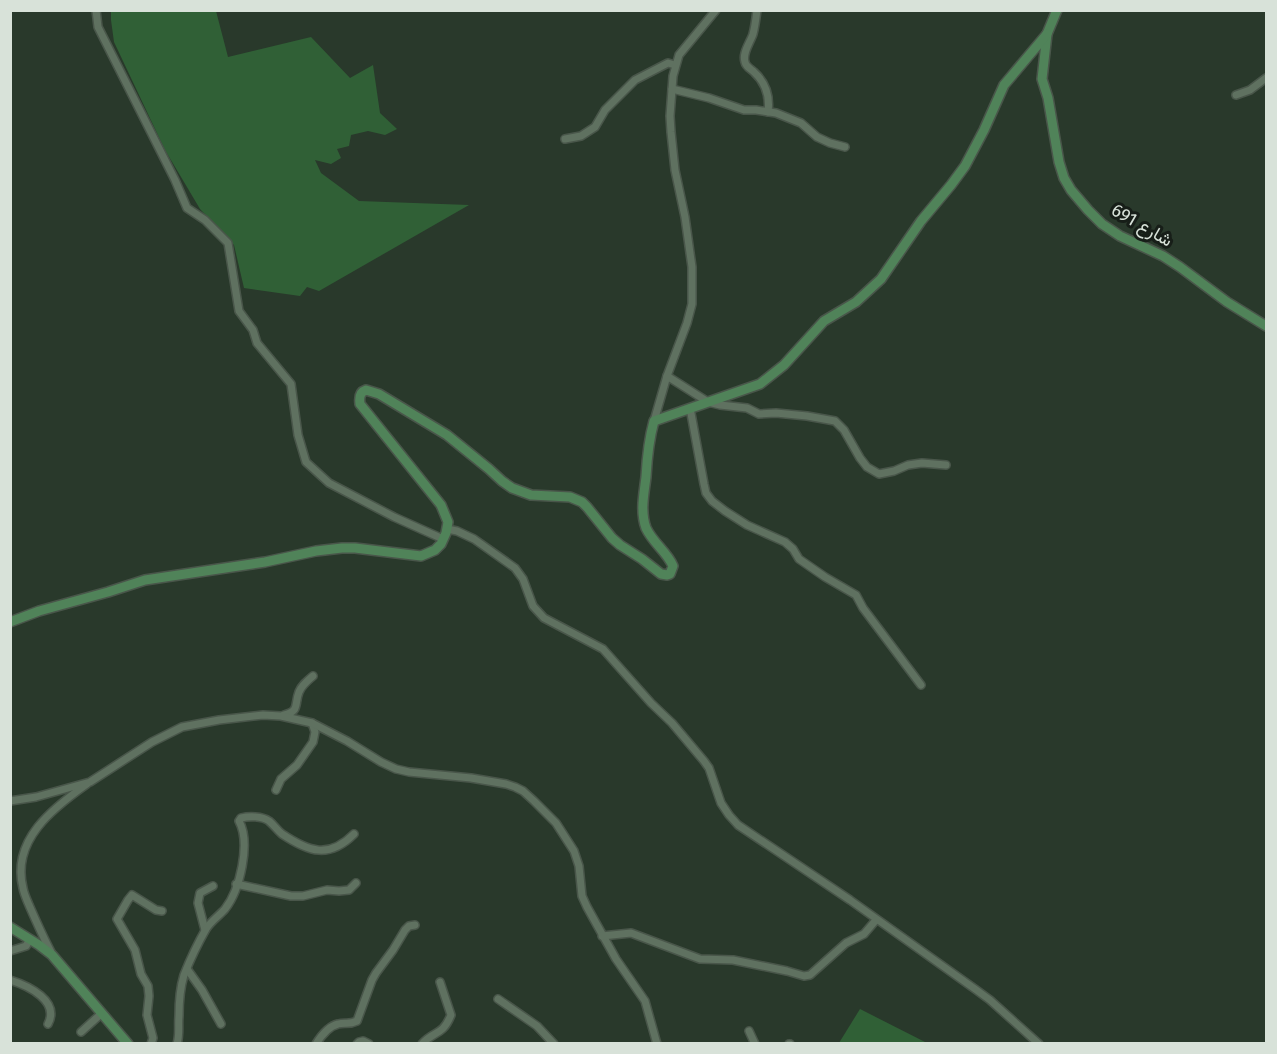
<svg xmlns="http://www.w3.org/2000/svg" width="1277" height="1054" font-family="'Fira Sans',Vazirmatn,sans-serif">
  <rect width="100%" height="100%" fill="#29392b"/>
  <g fill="#306036">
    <polygon points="111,11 216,11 228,57 311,37 350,78 373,65 380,113 397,129 385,135 368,131 351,135 349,146 337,149 341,158 331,164 315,160 321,173 359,201 469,205 319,291 307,287 300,296 244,288 234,245 200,209 165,150 114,42 111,20"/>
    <polygon points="860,1009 927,1043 839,1043"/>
  </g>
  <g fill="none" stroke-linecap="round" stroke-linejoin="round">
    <defs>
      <g id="street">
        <polyline points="96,10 98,27 175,180 187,208 205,220 228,243 239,311 253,330 257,343 291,384 298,435 306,462 329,483 394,517 443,539"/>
        <path d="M757,10C756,18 755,27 753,34C750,43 742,53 745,62C746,67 751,69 754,72C766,83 770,97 768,112"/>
        <polyline points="672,89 709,98 744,110 756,110 776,113 801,123 817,137 830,143 845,147"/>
        <polyline points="1236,95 1250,90 1266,78"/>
        <polyline points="565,139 581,136 595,127 605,110 635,80 668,63 675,65"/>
        <polyline points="667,376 708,402 720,405 747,408 759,414 776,413 807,416 835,421 844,430 860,458 867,467 879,474 894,471 908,465 922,463 946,465"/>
        <polyline points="690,408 704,484 706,493 712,501 725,511 747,525 785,542 793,549 799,559 825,577 856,595 863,608 921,685"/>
        <polyline points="654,421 667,376 687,323 692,304 692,267 690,253 685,217 675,170 671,132 670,116 673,76 679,55 716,10"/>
        <polyline points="447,529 457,531 474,539 515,568 523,579 533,606 544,618 603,649 651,703 672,723 704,761 709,768 721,803 729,815 738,825 850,900 975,989 990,1000 1039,1044"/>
        <path d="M284,715C300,711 294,705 299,692C302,685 307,681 313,676"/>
        <polyline points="276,790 281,779 297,765 313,742 315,732 312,723"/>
        <polyline points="10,801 36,797 90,782 152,742 182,727 219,720 263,715 281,716 312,723 347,741 381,762 396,769 409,772 471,778 506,784 515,787 523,791 534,801 556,823 574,851 579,866 582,896 587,907 616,959 645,1001 657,1044"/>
        <polyline points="236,884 291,896 303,896 327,890 339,891 349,890 356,883"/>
        <polyline points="205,930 198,903 200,893 213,886"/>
        <polyline points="602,936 631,933 700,959 733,960 787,971 804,976 810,975 846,943 864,934 876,920"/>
        <polyline points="10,951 26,946 30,939"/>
        <path d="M51,952C43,937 36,921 29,905C27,900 24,894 23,888C11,840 53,808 87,784"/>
        <polyline points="187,969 202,990 221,1024"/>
        <path d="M10,980C29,986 60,1001 48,1024"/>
        <polyline points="498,999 537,1026 554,1044"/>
        <polyline points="749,1031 755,1044"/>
        <polyline points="81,1032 102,1013"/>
        <polyline points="151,1044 153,1038 147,1015 149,996 148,986 141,974 135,950 117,919 128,900 132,895 156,910 162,911"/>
        <path d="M177,1044C180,1034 178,1026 179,1016C179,1003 180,988 184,975C190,960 198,943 206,929C211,921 219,916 225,909C240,890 251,843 239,821L241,818C249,816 262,816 269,821C274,825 277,830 282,834C309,852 329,859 354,834"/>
        <path d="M316,1044C321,1036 329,1026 338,1024C345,1022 349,1025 357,1021L372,980L376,973L393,950L405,930L409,926L415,925"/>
        <polyline points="357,1044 359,1042 363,1041 369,1044"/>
        <path d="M422,1044C434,1030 442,1037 451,1015L440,982"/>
        <polyline points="789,1044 790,1044"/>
      </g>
      <g id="secondary">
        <polyline points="1057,10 1047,34 1042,79 1048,98 1059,162 1064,178 1071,190 1088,210 1102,224 1120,236 1163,256 1180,267 1227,302 1266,326"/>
        <path d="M10,622L39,611L108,592L145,580L265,562L316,551L342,548H355L421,556L435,550L441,544L446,533L448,522L441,505L360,404C359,397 360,392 366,390L379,394L447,435L489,469L502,481L512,488L531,495L570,497L582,502L587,507L612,538L620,545L642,559L661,574L667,575L670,574L673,566C667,552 653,543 646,528C640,511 644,494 646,477C647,458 649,439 654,421L760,384L784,365L824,321L856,302L881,279L921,221L951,185L965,166L984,130L1004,85L1047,34"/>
        <polyline points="10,927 39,945 52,955 128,1044"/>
      </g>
    </defs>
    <use href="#street" stroke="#49564a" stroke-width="10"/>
    <use href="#secondary" stroke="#49564a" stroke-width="12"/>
    <use href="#street" stroke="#5f7160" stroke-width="7"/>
    <use href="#secondary" stroke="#508359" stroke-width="9"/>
  </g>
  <g text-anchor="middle" stroke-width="6" stroke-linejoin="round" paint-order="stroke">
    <g font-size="18" fill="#d8e2d9" stroke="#171e18">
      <text transform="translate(1142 225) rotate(30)" y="6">شارع 691</text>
    </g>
  </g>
  <rect width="1277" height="1054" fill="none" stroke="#d8e2d9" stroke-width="24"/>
</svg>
